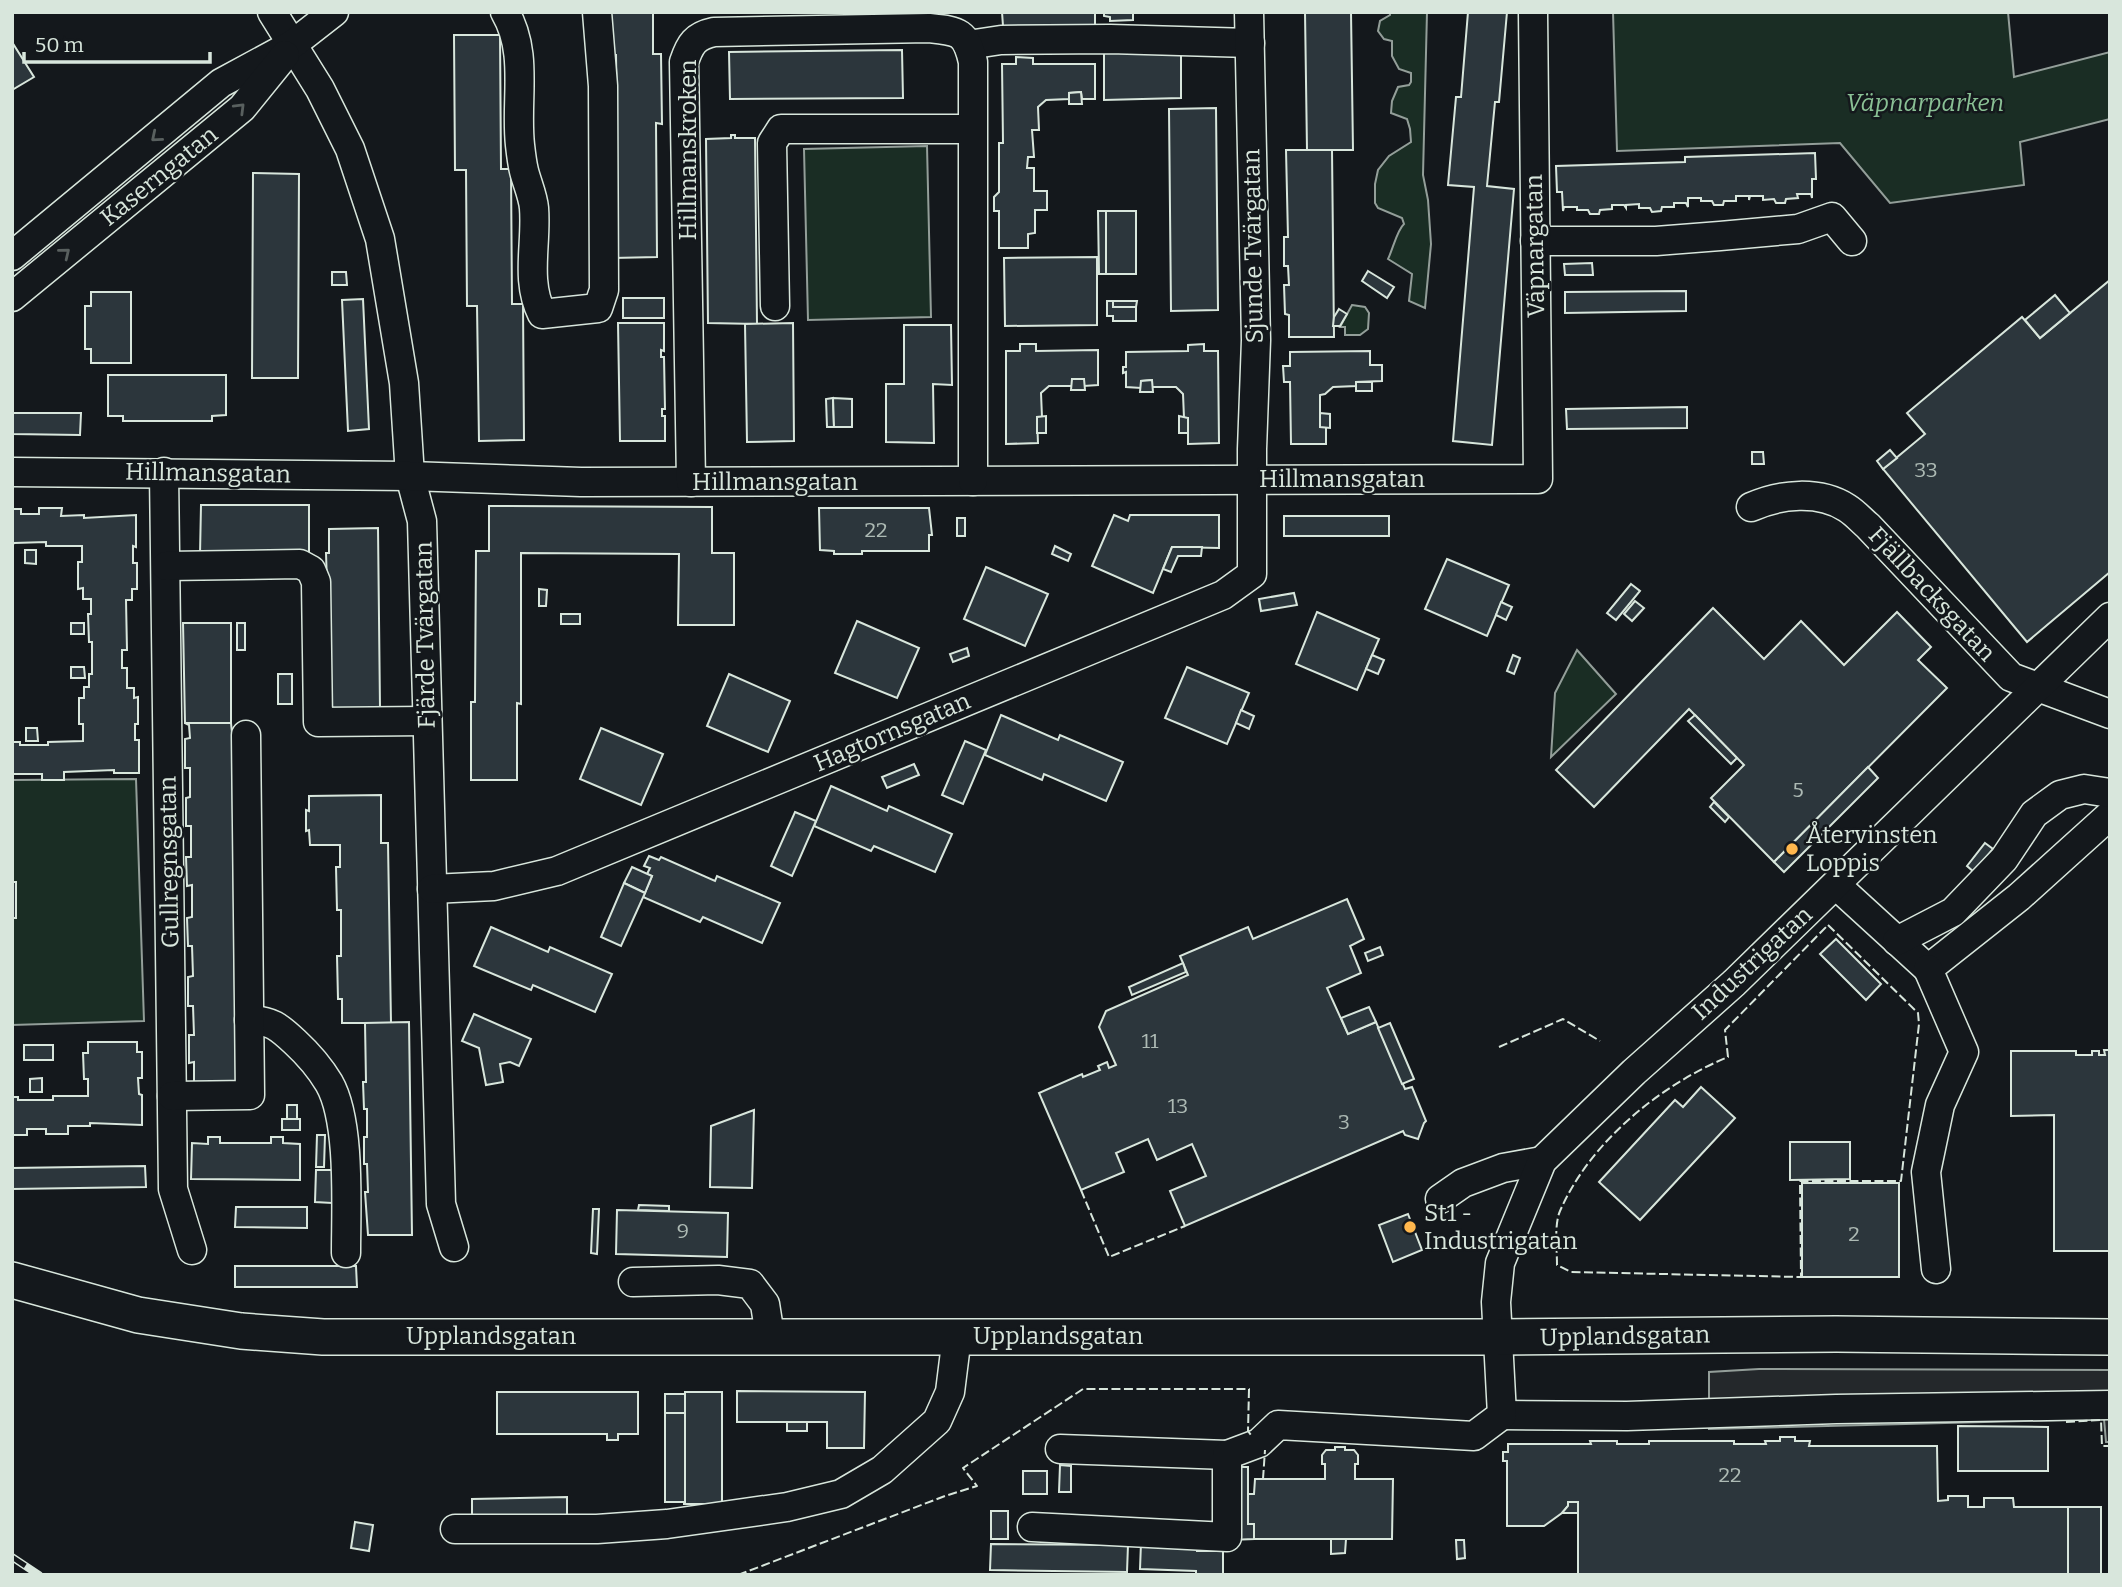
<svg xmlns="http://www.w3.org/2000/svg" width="2122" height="1587" font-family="Bitter,serif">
  <rect width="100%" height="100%" fill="#14181c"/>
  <g fill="#1a2d24" stroke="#939e99" stroke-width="2">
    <path d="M1390,12H1427L1423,175L1428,200L1431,244L1425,308L1409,301L1412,274L1388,259C1393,249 1397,230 1404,224L1402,218L1378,208L1375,203V184L1378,170L1389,156L1411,142L1410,129L1407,119L1391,113L1392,101L1398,87L1409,85L1411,82V73L1399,69L1392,56V41L1384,39L1378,31L1380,21L1390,15Z"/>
    <polygon points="1613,12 2008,12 2014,77 2110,52 2110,119 2020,142 2024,185 1890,203 1840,143 1617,151"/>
    <polygon points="927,146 931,317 808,320 804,149"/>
    <polygon points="1352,305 1365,307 1369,313 1368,329 1360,335 1345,335 1345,327 1340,327"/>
    <polygon points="1577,650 1616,694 1551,757 1555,693"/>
    <polygon points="136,779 144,1021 12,1025 12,780"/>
  </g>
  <polygon fill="#24282b" stroke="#939e99" stroke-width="2" points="1759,1369 2110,1370 2110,1442 2106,1442 2104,1419 1709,1429 1709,1372"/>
  <g fill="#2c363c" stroke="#d8e6dc" stroke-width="2">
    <polygon points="608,12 653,12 653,54 661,54 662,124 656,123 657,257 613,258 617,124 616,55 608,55"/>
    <polygon points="1002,12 1095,12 1095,25 1003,26"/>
    <polygon points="1104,12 1133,12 1133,20 1110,21 1110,17 1104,16"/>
    <polygon points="1305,12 1351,12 1353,150 1307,150"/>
    <polygon points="1468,12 1507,12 1499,102 1495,102 1487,186 1514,189 1492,445 1453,441 1474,187 1448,185 1456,97 1461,97"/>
    <polygon points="454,35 500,35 501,169 511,169 512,304 523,304 524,440 479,441 477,306 467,306 466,170 455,170"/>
    <polygon points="12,42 34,77 12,90"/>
    <polygon points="902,50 903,98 730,99 729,52"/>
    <polygon points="1181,52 1181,98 1104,100 1104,53"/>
    <polygon points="1016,57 1033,58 1033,64 1095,64 1095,99 1082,99 1081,92 1069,93 1069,99 1046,100 1038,107 1039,130 1032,130 1034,157 1028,157 1027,168 1034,168 1034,191 1047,191 1047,210 1035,210 1035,233 1028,234 1028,248 999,248 999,211 994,211 994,197 999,192 999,143 1003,143 1002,64 1016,64"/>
    <polygon points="1081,92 1082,104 1069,104 1069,93"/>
    <polygon points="1216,108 1218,310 1171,311 1169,109"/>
    <polygon points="731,135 735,135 735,138 755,138 757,324 708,323 706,139 731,138"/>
    <polygon points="1286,150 1332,150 1334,337 1289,337 1289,315 1285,314 1284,285 1289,285 1288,266 1284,266 1284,237 1288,237"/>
    <polygon points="1815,153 1816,179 1812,179 1812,198 1811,194 1797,194 1798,198 1786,199 1785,203 1776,203 1774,199 1763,200 1763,196 1750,196 1749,200 1749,196 1736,196 1736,201 1724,201 1723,205 1714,205 1712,201 1701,201 1701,198 1688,198 1688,207 1686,203 1674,203 1674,207 1662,207 1661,211 1652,212 1650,208 1639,208 1639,204 1626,205 1626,208 1624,205 1612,205 1612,209 1600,210 1599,214 1590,214 1588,210 1577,210 1577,207 1564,207 1563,211 1562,192 1557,192 1556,166 1685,162 1685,157"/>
    <polygon points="253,173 299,174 298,378 252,378"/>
    <polygon points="1098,211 1106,211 1106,274 1099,274"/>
    <rect x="1106" y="211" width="30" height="63"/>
    <polygon points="1097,257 1097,325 1005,326 1004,258"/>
    <polygon points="1592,263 1593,275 1565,275 1564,264"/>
    <polygon points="1368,271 1394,287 1387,298 1362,281"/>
    <polygon points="332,272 346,272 347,285 332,285"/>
    <polygon points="2110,280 2110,572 2027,642 1883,469 1925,434 1907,413 2022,317 2040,338"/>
    <polygon points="1686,291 1686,311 1565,313 1565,292"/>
    <polygon points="91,292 131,292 131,363 91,363 91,349 85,349 85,306 91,306"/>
    <polygon points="2055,295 2070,313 2040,338 2025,320"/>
    <rect x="623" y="298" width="41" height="20"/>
    <polygon points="363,299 369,429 348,431 342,300"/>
    <polygon points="1107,301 1113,301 1113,307 1136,307 1136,321 1113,321 1113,316 1107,316"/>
    <polygon points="1113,301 1137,301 1136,307 1113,307"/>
    <polygon points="1339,309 1347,314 1340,326 1333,326 1334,317"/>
    <polygon points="618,323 664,323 664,351 661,350 661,357 664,357 665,409 662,409 662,416 665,416 665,441 620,441"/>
    <polygon points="793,323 794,441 747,442 745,324"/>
    <polygon points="904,325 951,325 952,385 933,384 934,443 886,442 886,384 904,384"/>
    <polygon points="1020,344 1036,344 1036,351 1098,350 1098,385 1084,386 1084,379 1072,379 1072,386 1049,386 1041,393 1042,417 1037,417 1038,443 1006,444 1006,351 1020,351"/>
    <polygon points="1204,344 1204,351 1218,351 1219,443 1188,444 1188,418 1184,418 1183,394 1176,387 1152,387 1152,380 1141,381 1141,388 1126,387 1126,372 1123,373 1123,367 1126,367 1126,352 1188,351 1188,345"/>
    <polygon points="1370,351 1370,365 1382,365 1382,381 1356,382 1356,386 1333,387 1325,394 1320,395 1320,427 1326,427 1326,444 1291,444 1290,382 1284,382 1283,366 1290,366 1290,352"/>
    <polygon points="108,375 226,375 226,415 212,416 212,421 123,421 123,416 108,416"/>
    <polygon points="1072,379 1084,379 1085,390 1071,390"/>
    <polygon points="1152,380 1153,392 1140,392 1141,381"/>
    <rect x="1356" y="382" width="16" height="9"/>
    <polygon points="833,398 834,427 827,427 826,399"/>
    <polygon points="833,398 852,399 852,427 834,427"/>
    <polygon points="1687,407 1687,428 1567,429 1566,409"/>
    <polygon points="12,413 81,413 80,435 12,434"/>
    <polygon points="1320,413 1330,414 1330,428 1320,427"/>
    <polygon points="1046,416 1046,433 1037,433 1037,417"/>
    <polygon points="1179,416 1188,418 1188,433 1179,433"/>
    <polygon points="1890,450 1897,458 1883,469 1877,461"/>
    <polygon points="1752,452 1763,452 1764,464 1752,464"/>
    <polygon points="201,505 309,505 309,555 200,555"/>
    <polygon points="489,506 712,507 712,553 734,553 734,625 678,625 679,554 521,553 521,704 517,703 517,780 471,780 471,702 475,702 476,551 489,551"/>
    <polygon points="39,508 62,508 61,516 84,515 84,518 136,515 136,547 133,546 133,563 137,563 137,589 132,589 132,600 126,600 127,650 122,650 122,668 127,668 127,688 134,688 134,698 138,697 138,724 135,724 135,740 139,740 139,773 114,773 114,770 64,772 64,780 42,780 42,774 12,774 12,742 20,742 20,745 48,745 48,742 83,741 83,724 79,724 79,698 84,698 84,687 89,687 89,674 92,674 92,642 89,642 88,614 91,614 91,599 83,599 83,588 78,589 78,562 82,562 82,546 46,546 46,542 14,543 12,546 12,509 21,509 21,514 39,514"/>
    <polygon points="819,508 929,508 932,535 929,535 929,551 862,551 862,554 834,554 834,551 820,550"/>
    <polygon points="1114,515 1128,521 1130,515 1219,515 1219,548 1172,547 1153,593 1092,566"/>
    <rect x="1284" y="516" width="105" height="20"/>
    <rect x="957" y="518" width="8" height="18"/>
    <polygon points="378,528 380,708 331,708 326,553 329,553 329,529"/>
    <polygon points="1055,546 1071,554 1068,561 1052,554"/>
    <polygon points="1172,547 1202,547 1201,556 1178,556 1171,572 1163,569"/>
    <polygon points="25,550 36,550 36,564 25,563"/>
    <polygon points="1447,559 1509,585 1487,636 1425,609"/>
    <polygon points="986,567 1048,594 1025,646 964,619"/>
    <polygon points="1631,584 1640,591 1616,620 1607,613"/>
    <polygon points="539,589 547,590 546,606 539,606"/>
    <polygon points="1294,593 1297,605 1261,611 1259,599"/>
    <polygon points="1635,601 1644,608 1632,621 1624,614"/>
    <polygon points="1501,602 1512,607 1506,620 1496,615"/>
    <polygon points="1713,608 1764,659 1801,621 1844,665 1897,612 1931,647 1918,660 1947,688 1774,862 1711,798 1744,765 1689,709 1594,807 1556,770"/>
    <polygon points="1317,612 1379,639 1357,690 1296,664"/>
    <rect x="561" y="614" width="19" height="10"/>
    <polygon points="857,621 919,648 897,698 835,673"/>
    <rect x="71" y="623" width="13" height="11"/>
    <polygon points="183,623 231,623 231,723 185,723"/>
    <rect x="237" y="623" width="8" height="27"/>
    <polygon points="967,648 969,656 953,662 950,654"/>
    <polygon points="1372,655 1384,660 1378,674 1366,669"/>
    <polygon points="1513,655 1520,658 1514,674 1507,671"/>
    <polygon points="71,667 84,667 85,678 71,678"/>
    <polygon points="1187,667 1249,693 1227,744 1165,718"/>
    <rect x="278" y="674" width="14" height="30"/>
    <polygon points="729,674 790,701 768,752 707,726"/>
    <polygon points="1241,710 1254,716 1249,729 1236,723"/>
    <polygon points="1001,715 1058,740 1060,735 1123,762 1106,801 1044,774 1042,780 985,755"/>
    <polygon points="1695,715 1737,758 1731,764 1688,721"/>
    <polygon points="185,723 231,723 232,733 236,1089 194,1090 194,1062 189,1063 189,1035 194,1035 193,1006 188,1006 188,977 193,976 192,946 188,946 187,918 192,917 192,885 187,886 186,857 191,857 191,826 186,826 186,798 190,797 190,768 185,768 185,739 190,738 189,725"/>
    <polygon points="26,728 37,728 38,741 26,741"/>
    <polygon points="601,728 663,754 641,805 580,779"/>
    <polygon points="965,741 986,750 963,804 942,795"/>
    <polygon points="914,764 919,775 887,788 882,777"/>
    <polygon points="1868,767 1878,778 1784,872 1774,862"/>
    <polygon points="831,786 887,811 889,806 952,834 935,872 874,846 871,851 814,826"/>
    <polygon points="381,795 381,843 388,843 391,1023 342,1023 342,999 338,999 337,956 341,956 341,910 337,910 336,867 340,867 340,845 310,845 309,830 306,831 306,810 309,811 309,796"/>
    <polygon points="1714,802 1729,817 1725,822 1710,807"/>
    <polygon points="795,812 816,821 792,876 771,866"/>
    <polygon points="1985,843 1993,849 1974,872 1967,866"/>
    <polygon points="649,856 659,860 661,857 715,881 717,876 780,903 762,943 703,917 700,922 643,897 652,876 647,874 650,868 644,866"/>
    <polygon points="632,867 652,876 645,893 624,883"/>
    <rect x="12" y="882" width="4" height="36"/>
    <polygon points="624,883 645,893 621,946 601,937"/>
    <polygon points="1347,899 1364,939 1350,946 1361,973 1327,988 1348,1034 1376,1022 1405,1089 1412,1087 1426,1121 1424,1123 1418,1139 1405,1135 1403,1131 1185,1226 1170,1191 1206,1176 1192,1144 1157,1160 1148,1139 1116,1153 1124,1172 1081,1190 1039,1093 1082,1074 1083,1077 1100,1070 1098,1066 1107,1062 1109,1068 1116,1065 1099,1027 1106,1011 1188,975 1180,956 1248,927 1253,939"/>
    <polygon points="491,927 548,952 550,947 612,974 595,1012 533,985 531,990 474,966"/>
    <polygon points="1836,939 1881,984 1866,1000 1820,954"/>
    <polygon points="1380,947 1383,955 1368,961 1365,953"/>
    <polygon points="1183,963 1186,972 1132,995 1129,987"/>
    <polygon points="1369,1007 1376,1022 1348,1034 1341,1018"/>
    <polygon points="474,1014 531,1039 519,1066 510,1062 500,1064 503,1082 486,1085 479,1048 462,1041"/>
    <polygon points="409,1022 412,1235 368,1235 365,1192 368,1192 367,1164 364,1164 364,1137 367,1137 367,1109 364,1109 363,1082 366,1082 365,1023"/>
    <polygon points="1390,1023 1414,1079 1402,1084 1378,1028"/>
    <polygon points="88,1042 137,1042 137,1052 142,1052 142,1078 138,1078 139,1094 142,1095 142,1125 90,1123 90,1126 68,1126 68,1134 46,1134 46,1129 27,1129 27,1135 12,1135 12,1097 18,1097 18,1100 53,1100 53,1096 88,1096 88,1079 84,1079 83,1053 88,1053"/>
    <rect x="24" y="1045" width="29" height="15"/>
    <polygon points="2104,1050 2110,1050 2110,1251 2054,1251 2054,1115 2011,1116 2011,1051 2076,1051 2076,1055 2092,1055 2092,1051 2099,1051 2099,1055 2105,1055"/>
    <polygon points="42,1078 42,1092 30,1092 30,1079"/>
    <polygon points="1701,1087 1735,1118 1640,1220 1599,1182 1675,1100 1683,1107"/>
    <rect x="287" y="1105" width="10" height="14"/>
    <polygon points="754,1110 752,1188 710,1187 711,1126"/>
    <rect x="282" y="1119" width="18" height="11"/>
    <polygon points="317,1135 325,1135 324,1167 316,1167"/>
    <polygon points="208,1137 220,1137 220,1143 271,1143 271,1137 283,1137 283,1143 300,1144 300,1180 191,1179 192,1143 208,1144"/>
    <polygon points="1790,1142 1850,1142 1850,1179 1790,1180"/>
    <polygon points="145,1166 146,1187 12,1189 12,1168"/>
    <polygon points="316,1170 332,1170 332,1203 315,1202"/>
    <rect x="1802" y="1183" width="97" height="94"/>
    <polygon points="639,1205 669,1206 669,1211 638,1210"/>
    <polygon points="236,1207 307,1207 307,1228 235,1227"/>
    <polygon points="593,1209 599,1209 597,1254 591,1253"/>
    <polygon points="617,1210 728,1213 727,1257 616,1254"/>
    <polygon points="1408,1214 1422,1250 1393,1262 1379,1225"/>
    <polygon points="235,1266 356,1266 357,1287 235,1287"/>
    <polygon points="737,1391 865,1392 864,1448 827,1448 827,1422 737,1422"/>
    <polygon points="497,1392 638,1392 638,1434 618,1434 618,1440 607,1440 607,1434 497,1434"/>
    <polygon points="685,1392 722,1392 722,1504 684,1504"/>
    <rect x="665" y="1394" width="20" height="19"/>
    <rect x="665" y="1413" width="20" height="89"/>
    <rect x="787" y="1422" width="20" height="9"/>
    <polygon points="1958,1426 2048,1427 2048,1471 1958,1471"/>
    <polygon points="1780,1437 1795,1437 1795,1441 1810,1441 1809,1446 1937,1446 1938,1501 1948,1500 1948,1496 1968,1496 1968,1507 1984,1507 1984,1498 2013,1498 2014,1507 2068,1507 2068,1575 1578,1575 1578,1502 1568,1502 1568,1506 1562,1513 1544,1526 1507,1526 1507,1461 1503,1461 1503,1452 1508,1452 1508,1444 1591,1444 1590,1441 1617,1441 1617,1444 1649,1444 1649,1441 1734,1441 1734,1444 1766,1444 1765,1441 1780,1441"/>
    <polygon points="1335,1447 1345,1447 1345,1450 1354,1450 1358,1455 1358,1464 1355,1464 1355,1479 1393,1479 1392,1539 1254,1539 1254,1524 1248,1524 1248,1494 1254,1494 1255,1479 1325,1479 1325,1464 1322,1464 1322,1455 1326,1450 1335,1450"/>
    <polygon points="1060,1465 1071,1466 1071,1492 1059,1492"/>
    <polygon points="1231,1467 1248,1467 1248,1524 1254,1524 1254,1539 1230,1540"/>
    <rect x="1023" y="1471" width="24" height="23"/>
    <polygon points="567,1497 567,1518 472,1519 472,1499"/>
    <polygon points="1568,1502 1578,1502 1578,1513 1562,1513 1568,1506"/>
    <rect x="2068" y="1507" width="33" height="68"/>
    <rect x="991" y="1511" width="17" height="28"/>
    <polygon points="355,1522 373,1525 369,1551 351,1548"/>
    <polygon points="1331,1539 1346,1539 1345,1553 1331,1554"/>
    <polygon points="1456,1540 1464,1540 1465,1558 1457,1559"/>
    <polygon points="1141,1543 1197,1544 1197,1551 1223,1551 1223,1575 1196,1575 1196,1571 1140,1569"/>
    <polygon points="991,1544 1128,1545 1127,1572 990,1570"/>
  </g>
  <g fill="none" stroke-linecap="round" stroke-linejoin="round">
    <defs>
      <g id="minor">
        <polyline points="272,12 320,89 350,149 380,239 404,383 410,476 422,521 441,1204 454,1247"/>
        <path d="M505,12C529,53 515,100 520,145C521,154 522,163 524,171C527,183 533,196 534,208C537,244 525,280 542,314L598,308L604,290L603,86L597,12"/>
        <polyline points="968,45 1001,40 1110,39 1250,43"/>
        <polyline points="1535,241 1656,241 1720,236 1798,229 1832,217 1852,241"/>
        <polyline points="12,256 221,83 293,44 334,12"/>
        <polyline points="12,297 242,108 285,55"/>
        <polyline points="775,306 772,143 781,129 972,129"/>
        <polyline points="12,472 410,476 581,482 1538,479 1533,12"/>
        <polyline points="164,472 173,1189 192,1250"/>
        <path d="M691,482L684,62C690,44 695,36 714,32L929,28C958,31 966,31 973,62V481"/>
        <path d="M1751,507C1780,494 1819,490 1847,508C1855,513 1861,520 1868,526L2011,677L2110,714"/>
        <polyline points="166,566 300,564 311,570 316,582 318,722 426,721"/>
        <polyline points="1836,885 1928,969 2019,897 2110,815"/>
        <polyline points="432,889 494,886 557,871 1223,595 1252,574 1252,449 1256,340 1249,12"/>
        <polyline points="1897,941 1953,912 2004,859 2034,814 2060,795 2084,789 2110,793"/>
        <polyline points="1928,969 1964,1052 1940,1105 1926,1172 1936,1269"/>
        <path d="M249,1020C271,1020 279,1027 295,1042C308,1054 320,1068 329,1083C351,1121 346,1207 346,1253"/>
        <polyline points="172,1096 250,1095 246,735"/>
        <polyline points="1440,1199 1463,1183 1503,1168 1542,1161"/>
        <polyline points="633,1282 718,1280 750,1284 765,1304 770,1336"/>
        <polyline points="1502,1415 1627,1416 1836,1409 2110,1405"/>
        <polyline points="1060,1449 1227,1455"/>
        <polyline points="1032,1527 1227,1537 1227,1455 1259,1443 1278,1425 1474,1436 1502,1415 1496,1302 1500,1263 1542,1161 1634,1072 1734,983 2110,617"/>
        <polyline points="455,1529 597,1529 667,1524 787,1507 841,1494 882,1470 937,1421 950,1392 957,1336"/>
      </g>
      <polyline id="major" points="12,1280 138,1315 241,1331 323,1337 1497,1337 1836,1334 2110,1337"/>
    </defs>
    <use href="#minor" stroke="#d8e6dc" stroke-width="31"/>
    <use href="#major" stroke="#d8e6dc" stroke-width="38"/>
    <use href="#minor" stroke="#14181c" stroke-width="28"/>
    <use href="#major" stroke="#14181c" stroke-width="35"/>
    <defs>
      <polyline id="rail" points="12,1557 39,1575"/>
    </defs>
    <use href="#rail" stroke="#d8e6dc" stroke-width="8"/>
    <use href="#rail" stroke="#14181c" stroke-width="5" stroke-dasharray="16" stroke-linecap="butt"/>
    <g stroke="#d8e6dc" stroke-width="2" stroke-dasharray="9 3.5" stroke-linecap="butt">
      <path d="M1828,925L1918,1013L1919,1024L1901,1181H1800L1801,1277L1571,1272L1557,1265C1557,1249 1554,1225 1560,1211C1590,1142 1660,1085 1728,1057L1725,1030Z"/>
      <polyline points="1499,1047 1563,1019 1600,1041"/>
      <polyline points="1081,1190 1109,1257 1185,1226"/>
      <polyline points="2066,1422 2101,1420 2102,1446 2110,1446"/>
      <polyline points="1263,1479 1265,1450"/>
      <polyline points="738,1575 945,1496 977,1486 963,1468 1083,1389 1249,1389 1248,1431 1251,1435"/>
    </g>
  </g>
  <defs><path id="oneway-chevron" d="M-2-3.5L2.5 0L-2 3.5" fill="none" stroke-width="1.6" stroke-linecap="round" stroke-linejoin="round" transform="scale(1.75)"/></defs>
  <g stroke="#59605f">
    <use href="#oneway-chevron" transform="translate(240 108) rotate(-45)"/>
    <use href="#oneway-chevron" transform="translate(156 137) rotate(140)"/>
    <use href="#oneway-chevron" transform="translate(65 253) rotate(-39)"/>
  </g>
  <g fill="#ffb74d" stroke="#14181c" stroke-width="2.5">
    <circle cx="1792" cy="849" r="7"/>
    <circle cx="1410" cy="1227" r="7"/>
  </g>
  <g text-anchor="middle" stroke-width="5" stroke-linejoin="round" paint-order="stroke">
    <g font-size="21" fill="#adbab4">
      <text x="1926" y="477">33</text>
      <text x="876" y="537">22</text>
      <text x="1798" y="797">5</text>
      <text x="1150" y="1048">11</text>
      <text x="1178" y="1113">13</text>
      <text x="1344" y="1129">3</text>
      <text x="683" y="1238">9</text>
      <text x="1854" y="1241">2</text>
      <text x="1730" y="1482">22</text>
    </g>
    <g font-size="24" font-style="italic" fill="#8ac095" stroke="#14181c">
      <text x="1925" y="111">Väpnarparken</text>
    </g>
    <g font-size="24" fill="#d8e6dc" stroke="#14181c">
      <text transform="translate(688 150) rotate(-90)" y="8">Hillmanskroken</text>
      <text transform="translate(159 176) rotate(-39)" y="8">Kaserngatan</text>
      <text transform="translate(1253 246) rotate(-91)" y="8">Sjunde Tvärgatan</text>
      <text transform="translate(1535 246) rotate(-91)" y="8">Väpnargatan</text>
      <text transform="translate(208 473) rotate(1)" y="8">Hillmansgatan</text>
      <text x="1342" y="487">Hillmansgatan</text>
      <text x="775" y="490">Hillmansgatan</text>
      <text transform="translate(1932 594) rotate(47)" y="8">Fjällbacksgatan</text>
      <text transform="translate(425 635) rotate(-91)" y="8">Fjärde Tvärgatan</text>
      <text transform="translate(892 732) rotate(-23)" y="8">Hagtornsgatan</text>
      <text transform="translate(169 862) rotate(-91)" y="8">Gullregnsgatan</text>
      <text transform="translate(1752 963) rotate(-43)" y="8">Industrigatan</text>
      <text x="491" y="1344">Upplandsgatan</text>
      <text x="1058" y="1344">Upplandsgatan</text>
      <text transform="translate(1625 1336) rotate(-1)" y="8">Upplandsgatan</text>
    </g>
    <g font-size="24" fill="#d8e6dc" stroke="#14181c" text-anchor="start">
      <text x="1806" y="843">Återvinsten<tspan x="1806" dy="28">Loppis</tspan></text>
      <text x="1424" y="1221">St1 -<tspan x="1424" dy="28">Industrigatan</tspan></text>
    </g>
  </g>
  <rect width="2122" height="1587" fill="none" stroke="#d8e6dc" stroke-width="28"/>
  <path d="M24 52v10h186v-10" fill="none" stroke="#d8e6dc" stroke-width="3.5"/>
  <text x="35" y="52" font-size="21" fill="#d8e6dc" stroke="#14181c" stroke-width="5" paint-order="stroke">50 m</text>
</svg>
